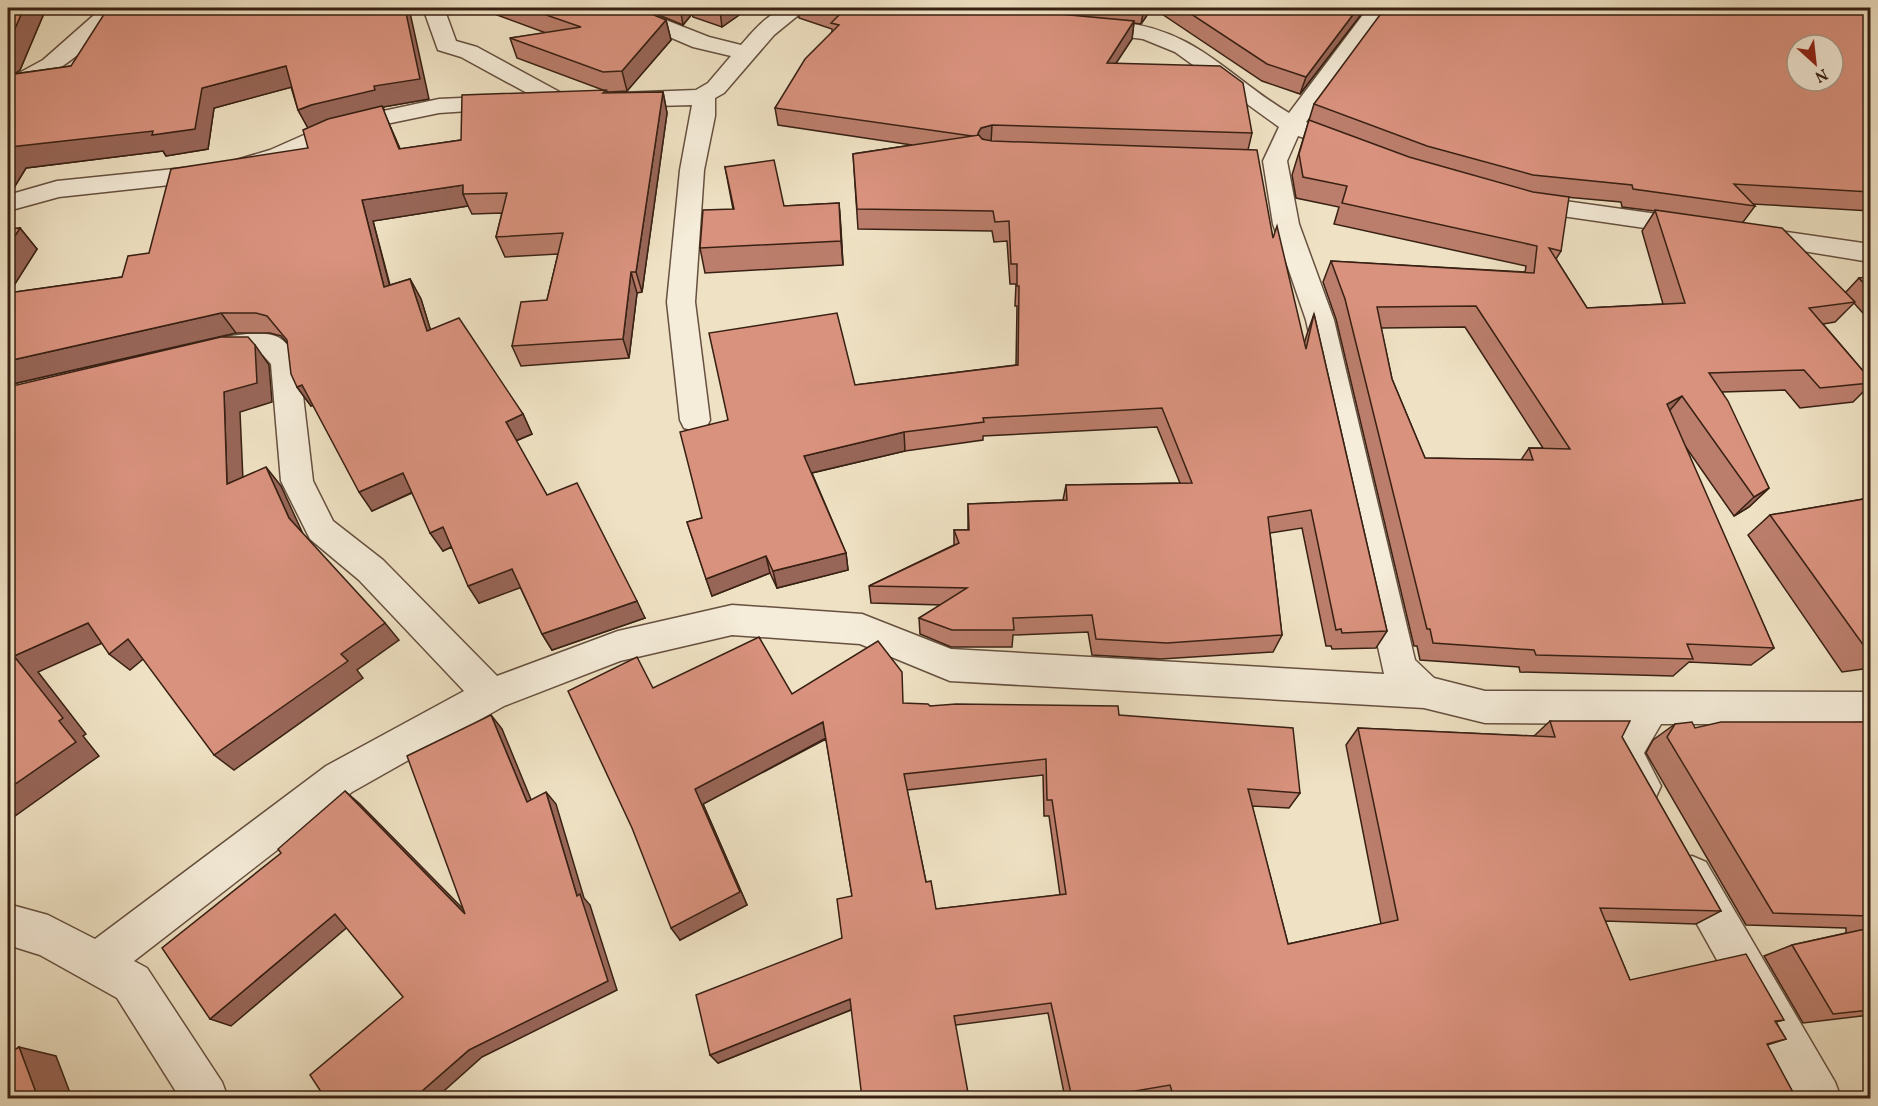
<svg xmlns="http://www.w3.org/2000/svg" width="1878" height="1106" font-family="Vollkorn,serif">
  <rect width="100%" height="100%" fill="#efe2c4"/>
  <filter id="stains"><feTurbulence type="fractalNoise" baseFrequency=".00333" numOctaves="4"/><feColorMatrix values="0 0 0 0 .2 0 0 0 0 .09 0 0 0 0 .02 0 0 0 .5 -.17"/></filter>
  <radialGradient id="worn" r=".72"><stop offset=".6" stop-color="#630" stop-opacity="0"/><stop offset="1" stop-color="#630" stop-opacity=".3"/></radialGradient>
  <g fill="none" stroke-linecap="round" stroke-linejoin="round">
    <defs>
      <g id="street">
        <path d="M102,8H125C103,39 44,86 8,93V79L43,60Z"/>
        <polygon points="423,8 444,8 456,41 477,47 567,96 571,101 567,106 559,108 551,106 461,57 438,50"/>
        <path d="M607,8H635L709,37L741,45C761,22 774,5 807,8L774,35L724,93L715,98V116L704,170L695,302L710,420L706,428L695,431L684,428L680,420L667,302L680,170L692,105L620,107L612,105L608,100L612,95L620,93L696,90L708,83L731,56L693,47L611,12Z"/>
        <path d="M1368,8H1389L1306,122L1319,128L1323,133L1319,138L1311,140L1298,136L1287,161L1299,224L1334,320L1415,660L1434,678L1485,691L1870,692V724H1661L1644,753L1661,786L1655,799L1642,804L1629,799L1604,753L1621,724L1485,723L1424,708L950,681L860,644L732,635L620,661L504,706L352,792L134,961L147,968L222,1082L228,1098H180L117,998L40,955L8,945V904L48,915L95,939L326,766L464,691L359,580L310,539L281,481L271,364L263,355H236L211,360L201,357L197,350L201,343C219,338 265,327 281,339C288,344 295,353 299,361L313,481L333,521L383,560L497,676L618,631L732,605L862,614L951,649L1384,674L1306,320L1273,224L1263,161L1279,127L1175,52L1143,39L1090,32L1082,31L1079,26L1082,21C1094,18 1107,21 1119,22C1197,30 1227,76 1289,113Z"/>
        <polygon points="505,96 513,98 517,103 513,108 439,113 386,124 338,137 288,160 225,179 59,197 8,211 8,195 57,181 223,164 270,150 322,127 383,111 439,99"/>
        <polygon points="1522,195 1693,219 1702,221 1706,227 1702,233 1693,235 1513,209 1509,203 1513,197"/>
        <polygon points="1751,227 1870,244 1870,262 1742,241 1738,235 1742,229"/>
        <polygon points="1692,856 1706,862 1835,1082 1841,1098 1794,1098 1678,890 1672,876 1678,862"/>
      </g>
    </defs>
    <use href="#street" stroke="#66503f" stroke-width="3"/>
    <use href="#street" fill="#f5ecd9" fill-rule="evenodd"/>
  </g>
  <g fill="#bb7e6c" stroke="#382013" stroke-width="1.5" fill-rule="evenodd">
    <polygon points="8,8 77,8 45,11 20,70 13,74 71,66 429,99 383,107 384,110 383,110 400,149 461,140 603,90 517,58 510,38 546,33 478,8 637,8 666,20 671,40 627,91 609,92 606,91 607,93 663,92 667,113 642,292 637,293 629,358 521,366 512,346 547,300 558,254 505,257 496,237 502,213 472,214 468,206 373,221 390,285 410,279 421,299 430,329 523,414 532,434 516,441 547,495 645,618 552,650 542,634 520,587 479,603 452,547 443,551 412,493 372,511 313,405 311,406 297,387 288,344 281,336 270,333 236,333 8,385 8,224 11,229 20,228 37,249 9,293 122,277 149,253 308,148 308,128 298,110 291,87 214,108 208,149 166,156 163,151 26,168 12,191 8,193"/>
    <polygon points="653,8 749,8 722,27 693,17 692,14 683,25 654,13"/>
    <polygon points="798,8 993,8 1028,11 996,8 1152,8 1141,24 1134,23 1132,39 1116,63 1252,133 1248,150 1304,344 1307,334 1314,314 1387,631 1376,648 1332,649 1331,646 1326,646 1302,528 1270,533 1282,635 1273,652 1161,659 1092,655 1088,632 1013,635 1012,647 951,647 920,634 919,618 941,605 871,603 869,586 954,545 954,530 968,530 968,504 1063,500 1066,485 1180,483 1157,427 983,436 983,440 905,451 812,473 846,553 848,570 777,588 770,573 712,596 687,522 702,518 728,420 855,385 1016,365 1017,306 1015,306 1016,284 1010,284 1007,241 994,242 992,231 858,229 853,154 912,145 778,125 775,108 832,32 832,29 799,18"/>
    <polygon points="1153,8 1366,8 1300,94 1262,81"/>
    <path d="M1870,8V211L1753,204L1755,206L1743,222L1845,293L1859,278L1870,277V321L1854,303L1835,322L1823,324L1870,379V385L1853,402L1800,408L1785,390L1722,392L1769,488L1749,507L1734,516L1683,443L1774,648L1751,665L1689,662L1673,676L1520,672L1519,667L1420,660L1417,646H1414L1336,319L1323,282L1331,261L1525,272L1526,266L1334,224L1339,207L1296,198L1292,175L1314,104ZM1565,197L1621,202L1622,207L1655,211L1642,231L1663,304L1587,308L1556,259L1561,251ZM1465,327L1543,448H1529L1521,460L1425,458L1392,379L1381,328Z"/>
    <polygon points="725,167 784,206 839,203 843,265 705,273 700,248 733,209"/>
    <polygon points="1870,498 1870,668 1842,672 1748,535 1770,515"/>
    <path d="M653,688L792,694L930,706L1119,715L1300,793L1289,808L1252,806L1288,944L1381,924L1346,745L1358,728L1534,736L1550,721L1622,737L1721,911L1696,924L1605,921L1630,980L1784,1020L1776,1022L1786,1039L1767,1045L1796,1098H1164L1162,1092L1127,1098H1065L1048,1013L956,1025L851,1010L718,1063L842,938L852,896L826,739L703,804L747,905L680,940ZM1043,775L1044,816H1049L1060,895L936,909L926,882L907,790Z"/>
    <polygon points="1870,722 1870,1015 1803,1023 1764,956 1792,945 1846,933 1846,928 1746,925 1646,753 1653,740 1675,724 1695,728"/>
  </g>
  <g fill="#986658" stroke="#382013" stroke-width="1.5">
    <polygon points="24,8 77,8 45,11 20,70 8,78 8,44"/>
    <polygon points="405,8 409,8 429,99 383,107 384,110 383,110 409,169 309,130 298,110 311,105 374,86"/>
    <polygon points="680,8 691,8 692,14 683,25"/>
    <polygon points="724,8 749,8 722,27 720,11"/>
    <polygon points="1144,8 1152,8 1141,24"/>
    <polygon points="1358,8 1366,8 1300,94 1306,77"/>
    <polygon points="666,20 671,40 627,91 622,71"/>
    <polygon points="1134,21 1132,39 1105,80 1107,63"/>
    <polygon points="286,66 296,86 214,108 208,149 166,156 163,151 26,168 12,191 8,193 8,151 10,147 202,88"/>
    <polygon points="663,92 667,113 642,292 636,272"/>
    <polygon points="992,125 991,143 978,137 978,133 981,128"/>
    <polygon points="463,185 463,194 468,206 373,221 395,307 384,287 362,200"/>
    <polygon points="839,203 841,228 843,265 841,241"/>
    <polygon points="8,224 16,234 20,228 37,249 8,295"/>
    <polygon points="631,272 637,293 629,358 623,339"/>
    <polygon points="410,279 421,299 437,351 427,331"/>
    <polygon points="221,313 236,333 8,385 8,361"/>
    <polygon points="255,345 269,365 272,402 240,412 244,503 227,484 224,392"/>
    <polygon points="302,385 316,405 311,406 297,387"/>
    <polygon points="1682,396 1665,416 1667,404"/>
    <polygon points="523,414 532,434 515,441 506,422"/>
    <polygon points="904,432 905,451 807,474 804,456"/>
    <polygon points="266,467 281,486 304,536 289,518"/>
    <polygon points="403,473 415,491 372,511 359,492"/>
    <polygon points="1769,488 1749,507 1734,516 1754,497"/>
    <polygon points="443,527 455,545 443,551 430,533"/>
    <polygon points="846,553 848,570 777,588 773,571"/>
    <polygon points="766,556 770,573 712,596 706,579"/>
    <polygon points="512,569 522,587 479,603 468,586"/>
    <polygon points="637,601 645,618 552,650 542,634"/>
    <polygon points="88,623 109,640 38,672 86,734 83,736 99,756 8,821 8,789 14,656"/>
    <polygon points="385,623 399,640 357,670 363,678 234,770 214,755 341,654"/>
    <polygon points="128,639 148,655 130,670 109,654"/>
    <polygon points="491,715 502,729 537,814 527,802"/>
    <polygon points="823,722 826,738 703,804 747,905 680,940 671,928 695,789"/>
    <polygon points="345,791 360,804 478,924 465,914"/>
    <polygon points="546,792 556,804 584,898 590,905 617,990 482,1057 436,1098 414,1098 469,1050 577,896"/>
    <polygon points="335,914 351,924 231,1026 210,1019"/>
    <polygon points="850,999 853,1009 718,1063 710,1055"/>
    <polygon points="19,1047 56,1056 72,1098 38,1098"/>
  </g>
  <g fill="#d9927e" stroke="#382013" stroke-width="1.5" fill-rule="evenodd">
    <polygon points="8,8 24,8 8,44"/>
    <polygon points="108,8 405,8 420,79 374,86 375,90 311,105 298,110 286,66 202,88 195,129 152,135 153,131 10,147 8,151 8,75 71,66"/>
    <polygon points="526,8 637,8 666,20 622,71 603,72 510,38 581,27"/>
    <polygon points="711,8 724,8 720,11"/>
    <polygon points="819,8 993,8 1134,21 1107,63 1220,66 1243,83 1252,133 992,125 981,128 978,133 978,136 972,136 775,108 805,59 839,25 831,23 840,14"/>
    <polygon points="1182,8 1358,8 1306,77 1267,64"/>
    <path d="M1385,8H1870V192L1734,184L1755,206L1633,189L1632,185L1533,175L1427,146L1314,104ZM1797,45H1833V81H1797Z"/>
    <polygon points="606,90 603,93 663,92 636,272 631,272 623,339 512,346 521,302 547,300 563,233 496,237 507,193 463,194 463,185 362,200 384,287 410,279 427,331 459,318 523,414 506,422 547,495 577,483 637,601 542,634 512,569 468,586 443,527 430,533 403,473 359,492 302,385 297,387 291,374 287,340 267,316 256,313 221,313 8,361 8,293 122,277 128,256 149,253 171,169 308,148 303,130 328,119 382,106 399,149 461,140 462,95"/>
    <path d="M1309,120L1409,157L1533,192L1569,197L1561,251L1549,248L1587,308L1685,303L1655,210L1782,228L1855,302L1809,308L1870,379V383L1820,388L1804,370L1709,373L1728,401L1769,488L1754,497L1682,396L1667,404L1774,648L1687,644L1693,659L1536,655L1534,650L1433,643L1430,629H1427L1345,299L1331,261L1534,273L1537,246L1342,203L1347,186L1303,177L1299,154ZM1476,306L1570,449L1529,448L1533,460L1425,458L1392,379L1377,307Z"/>
    <polygon points="979,135 982,139 992,141 1257,150 1273,238 1277,226 1306,349 1314,314 1387,631 1342,633 1341,629 1336,630 1311,510 1268,517 1282,635 1167,643 1096,639 1092,615 1013,618 1014,630 952,630 919,618 967,588 869,586 959,543 954,530 969,530 968,504 1067,500 1066,485 1192,483 1162,408 983,418 984,422 904,432 804,456 846,553 773,571 766,556 706,579 687,522 702,518 680,432 728,420 709,333 837,313 855,385 1018,365 1019,286 1017,286 1017,264 1011,264 1009,221 995,222 993,211 857,209 853,154"/>
    <polygon points="774,160 784,206 839,203 841,241 700,248 703,210 734,209 725,167"/>
    <polygon points="20,228 8,247 8,229"/>
    <polygon points="1870,277 1870,290 1859,278"/>
    <polygon points="221,337 248,337 255,345 257,383 224,392 227,484 266,467 289,518 385,623 341,654 348,661 214,755 128,639 109,654 88,623 14,656 63,718 59,721 76,742 8,789 8,387"/>
    <polygon points="1870,498 1870,653 1869,653 1770,515"/>
    <path d="M759,637L792,694L878,641L902,672L903,703L928,704L930,706L956,704L1118,706L1119,715L1293,728L1300,793L1248,789L1288,944L1398,920L1358,728L1555,737L1550,721H1630L1622,737L1721,911L1600,908L1630,980L1746,954L1784,1020L1775,1021L1786,1039L1767,1044L1796,1098H1174L1170,1085L1094,1098H1072L1051,1003L954,1016L969,1098H862L850,999L710,1055L696,995L842,938L837,899L852,896L823,722L695,789L740,892L671,928L632,828L568,691L637,657L653,688ZM1046,759L1047,800H1052L1066,894L936,909L931,881L926,882L904,774Z"/>
    <polygon points="491,715 527,802 546,792 577,896 580,894 608,981 469,1050 414,1098 325,1098 310,1075 403,997 335,914 210,1019 162,948 281,853 278,849 345,791 465,914 407,756"/>
    <polygon points="1692,722 1695,728 1721,722 1870,722 1870,916 1773,913 1667,737 1675,724"/>
    <polygon points="1870,928 1870,1010 1833,1014 1792,945"/>
    <polygon points="19,1047 38,1098 8,1098 8,1054"/>
  </g>
  <rect width="1878" height="1106" fill="none" stroke="#efe2c4" stroke-width="30"/>
  <rect x="9" y="9" width="1860" height="1088" fill="none" stroke="#382013" stroke-width="3"/>
  <rect x="15" y="15" width="1848" height="1076" fill="none" stroke="#382013" stroke-width="1.5"/>
  <g transform="translate(1815 63) rotate(153)"><circle r="28" fill="#f5ecd9" stroke="#a99a8a" stroke-width="1.5"/>
  <path d="M0-4.5L10 22L0 15L-10 22Z" fill="#8f2418"/>
  <text y="-9" font-size="16" font-weight="bold" text-anchor="middle" fill="#382013">N</text>
  </g>
  <rect width="100%" height="100%" filter="url(#stains)"/>
  <rect width="100%" height="100%" fill="url(#worn)"/>
</svg>
